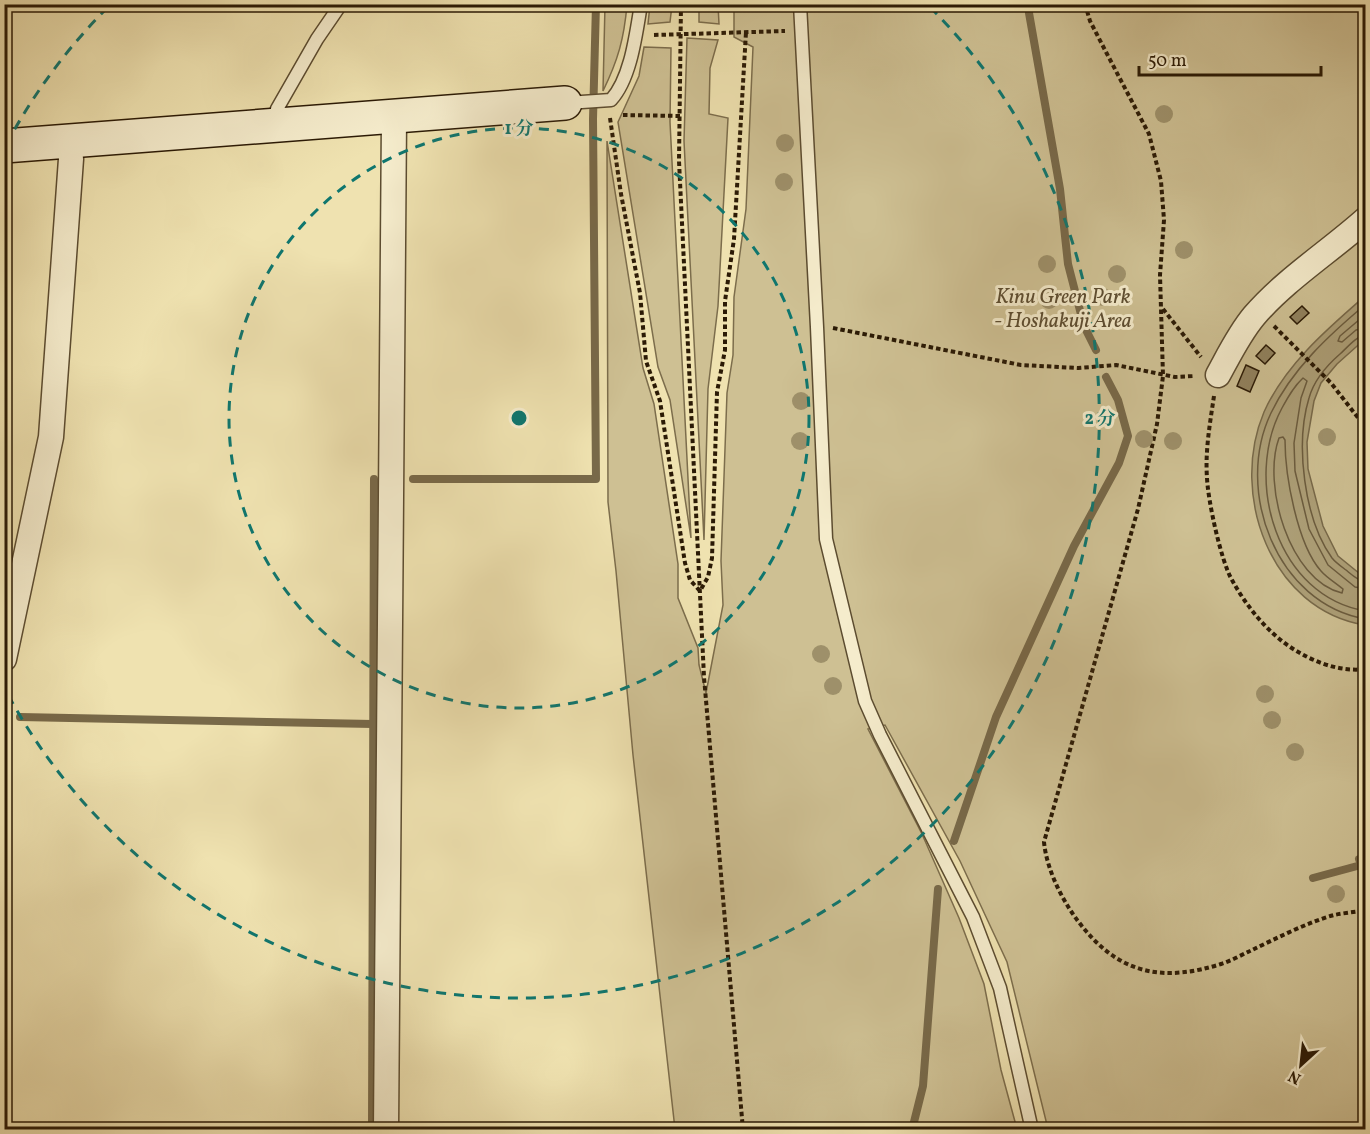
<svg xmlns="http://www.w3.org/2000/svg" width="1370" height="1134" font-family="Vollkorn,'Noto Serif JP',serif">
  <rect width="100%" height="100%" fill="#efe2b0"/>
  <filter id="stains"><feTurbulence type="fractalNoise" baseFrequency=".00333" numOctaves="4"/><feColorMatrix values="0 0 0 0 .2 0 0 0 0 .09 0 0 0 0 .02 0 0 0 .5 -.17"/></filter>
  <radialGradient id="worn" r=".72"><stop offset=".6" stop-color="#630" stop-opacity="0"/><stop offset="1" stop-color="#630" stop-opacity=".3"/></radialGradient>
  <g fill="#cec093" stroke="#7c6d4c" stroke-width="1.5">
    <path d="M605,5H627C624,39 618,60 603,91Z"/>
    <polygon points="650,5 672,5 670,22 648,24"/>
    <polygon points="688,5 718,5 719,24 699,22 699,5"/>
    <polygon points="734,5 1365,5 1365,1129 1048,1129 1007,962 960,861 885,725 868,729 922,834 959,918 984,984 1001,1070 1017,1129 675,1129 633,755 616,571 608,502 607,141 643,368 654,404 678,564 678,598 698,648 699,665 706,693 723,605 721,561 727,393 733,355 734,297 746,209 753,47 734,37"/>
    <polygon points="687,38 718,40 710,68 709,114 728,118 718,306 708,389 704,540 684,141"/>
    <polygon points="644,47 671,48 670,122 691,538 670,400 658,367 618,122 639,76"/>
  </g>
  <path fill="#ac9e76" stroke="#786949" stroke-width="1.5" d="M1365,296V339L1337,364L1321,383L1314,401L1307,442L1308,469L1323,526L1338,556L1365,578V625C1271,610 1229,495 1264,412C1285,365 1327,329 1365,296Z"/>
  <g fill="none" stroke-linecap="round" stroke-linejoin="round">
    <g stroke="#6c5c3e" stroke-width="1.5">
      <path d="M1366,304C1329,335 1292,369 1271,413C1234,490 1276,604 1366,619"/>
      <polyline points="1366,314 1340,336 1338,341 1342,342 1356,330 1366,328"/>
      <path d="M1366,335C1356,336 1347,348 1340,354C1325,367 1314,380 1309,398C1295,444 1304,519 1332,558C1336,563 1342,567 1346,570C1352,575 1358,581 1366,582"/>
      <path d="M1283,437L1285,440C1285,475 1297,544 1321,571C1327,578 1336,583 1343,589L1342,593C1289,580 1262,485 1279,438Z"/>
      <path d="M1366,589L1355,587L1328,565L1309,529L1295,471L1294,443L1301,398L1307,381L1303,378C1294,386 1288,397 1282,408C1243,480 1277,597 1366,611"/>
    </g>
    <g stroke="#786949" stroke-width="8">
      <polyline points="1030,4 1029,13 1060,189 1068,264 1084,326 1096,350"/>
      <polyline points="413,479 596,479 593,119 596,4"/>
      <polyline points="20,717 373,724"/>
      <polyline points="954,841 996,717 1074,546 1119,463 1128,436 1118,400 1106,377"/>
      <polyline points="1313,878 1361,865 1359,859 1366,857"/>
      <polyline points="372,1130 374,479"/>
      <polyline points="912,1130 923,1086 938,889"/>
    </g>
  </g>
  <g fill="#91825e" stroke="#2b1a05" stroke-width="1.5">
    <polygon points="1302,306 1309,313 1297,324 1290,317"/>
    <polygon points="1266,345 1275,353 1265,364 1256,356"/>
    <polygon points="1246,365 1259,371 1250,392 1237,386"/>
  </g>
  <g fill="none" stroke-linecap="round" stroke-linejoin="round">
    <defs>
      <g id="lane">
        <polyline points="800,4 817,327 826,539 865,701 880,735 973,917 1000,988 1032,1130"/>
        <path d="M567,103L611,100C631,78 636,34 641,4"/>
        <polyline points="274,125 277,109 317,39 341,4"/>
      </g>
      <g id="street">
        <path d="M1218,375C1229,355 1239,334 1254,316C1286,279 1329,252 1366,219"/>
        <polyline points="4,659 51,437 71,159 69,141"/>
        <polyline points="386,1130 394,118"/>
      </g>
      <polyline id="secondary" points="4,146 565,103"/>
    </defs>
    <use href="#lane" stroke="#5c4c30" stroke-width="15"/>
    <use href="#street" stroke="#5c4c30" stroke-width="27"/>
    <use href="#secondary" stroke="#2b1a05" stroke-width="36"/>
    <g stroke="#2b1a05" stroke-width="4" stroke-dasharray="4.5 3" stroke-linecap="butt">
      <polyline points="681,4 679,161 704,677 743,1130"/>
      <path d="M1085,4L1090,21L1106,52L1149,134L1161,181L1164,220L1160,275L1163,376L1157,424L1138,509L1044,842C1047,873 1066,908 1086,931C1124,976 1167,981 1221,964C1231,961 1241,955 1250,951C1275,939 1308,922 1334,915C1344,913 1355,912 1366,910"/>
      <polyline points="654,35 785,31"/>
      <polyline points="623,115 680,116"/>
      <polyline points="610,118 621,194 640,293 646,361 660,401 685,563 690,580 700,591 708,577 712,558 717,392 725,350 725,301 734,239 746,32"/>
      <polyline points="1163,309 1201,357"/>
      <polyline points="1274,326 1331,383 1366,428"/>
      <polyline points="833,328 1021,365 1078,368 1116,365 1175,377 1195,376"/>
      <path d="M1214,396C1210,423 1205,451 1207,478C1208,501 1221,561 1232,580C1248,609 1271,637 1300,653C1319,664 1343,672 1366,669"/>
    </g>
    <use href="#lane" stroke="#f5eccc" stroke-width="12"/>
    <use href="#street" stroke="#f5eccc" stroke-width="24"/>
    <use href="#secondary" stroke="#f5eccc" stroke-width="33"/>
  </g>
  <g fill="#9e906a">
    <circle cx="1164" cy="114" r="9"/>
    <circle cx="785" cy="143" r="9"/>
    <circle cx="784" cy="182" r="9"/>
    <circle cx="1184" cy="250" r="9"/>
    <circle cx="1047" cy="264" r="9"/>
    <circle cx="1117" cy="274" r="9"/>
    <circle cx="1103" cy="297" r="9"/>
    <circle cx="1049" cy="300" r="9"/>
    <circle cx="801" cy="401" r="9"/>
    <circle cx="1327" cy="437" r="9"/>
    <circle cx="1144" cy="439" r="9"/>
    <circle cx="800" cy="441" r="9"/>
    <circle cx="1173" cy="441" r="9"/>
    <circle cx="821" cy="654" r="9"/>
    <circle cx="833" cy="686" r="9"/>
    <circle cx="1265" cy="694" r="9"/>
    <circle cx="1272" cy="720" r="9"/>
    <circle cx="1295" cy="752" r="9"/>
    <circle cx="1336" cy="894" r="9"/>
  </g>
  <g fill="none" stroke="#0f766e" stroke-width="3" stroke-dasharray="10 8">
    <circle cx="519" cy="418" r="290"/>
    <path d="M6 145A581 581 0 0 1 108 7M930 7A581 581 0 1 1 6 691"/>
  </g>
  <g text-anchor="middle" stroke-width="6" stroke-linejoin="round" paint-order="stroke">
    <g font-size="21" font-style="italic" fill="#5c4c30" stroke="#f5eccc">
      <text x="1063" y="303">Kinu Green Park<tspan x="1063" dy="24">- Hoshakuji Area</tspan></text>
    </g>
  </g>
  <circle cx="519" cy="418" r="9" fill="#0f766e" stroke="#f5eccc" stroke-width="3"/>
  <g font-size="18" text-anchor="middle" font-weight="bold" fill="#0f766e" stroke="#f5eccc" stroke-width="6" stroke-linejoin="round" paint-order="stroke">
    <text x="519" y="134">1 分</text>
    <text x="1100" y="424">2 分</text>
  </g>
  <rect width="1370" height="1134" fill="none" stroke="#efe2b0" stroke-width="24"/>
  <rect x="6" y="6" width="1358" height="1122" fill="none" stroke="#2b1a05" stroke-width="3"/>
  <rect x="12" y="12" width="1346" height="1110" fill="none" stroke="#2b1a05" stroke-width="1.5"/>
  <g transform="translate(1301 1065) rotate(207)" stroke="#f5eccc" stroke-width="4.5" paint-order="stroke">
  <path d="M0-4.5L10 22L0 15L-10 22Z" fill="#2b1a05"/>
  <text y="-9" font-size="16" font-weight="bold" text-anchor="middle" fill="#2b1a05">N</text>
  </g>
  <path d="M1139 66v9h182v-9" fill="none" stroke="#2b1a05" stroke-width="3"/>
  <text x="1148" y="66" font-size="18" fill="#2b1a05" stroke="#f5eccc" stroke-width="4.5" paint-order="stroke">50 m</text>
  <rect width="100%" height="100%" filter="url(#stains)"/>
  <rect width="100%" height="100%" fill="url(#worn)"/>
</svg>
